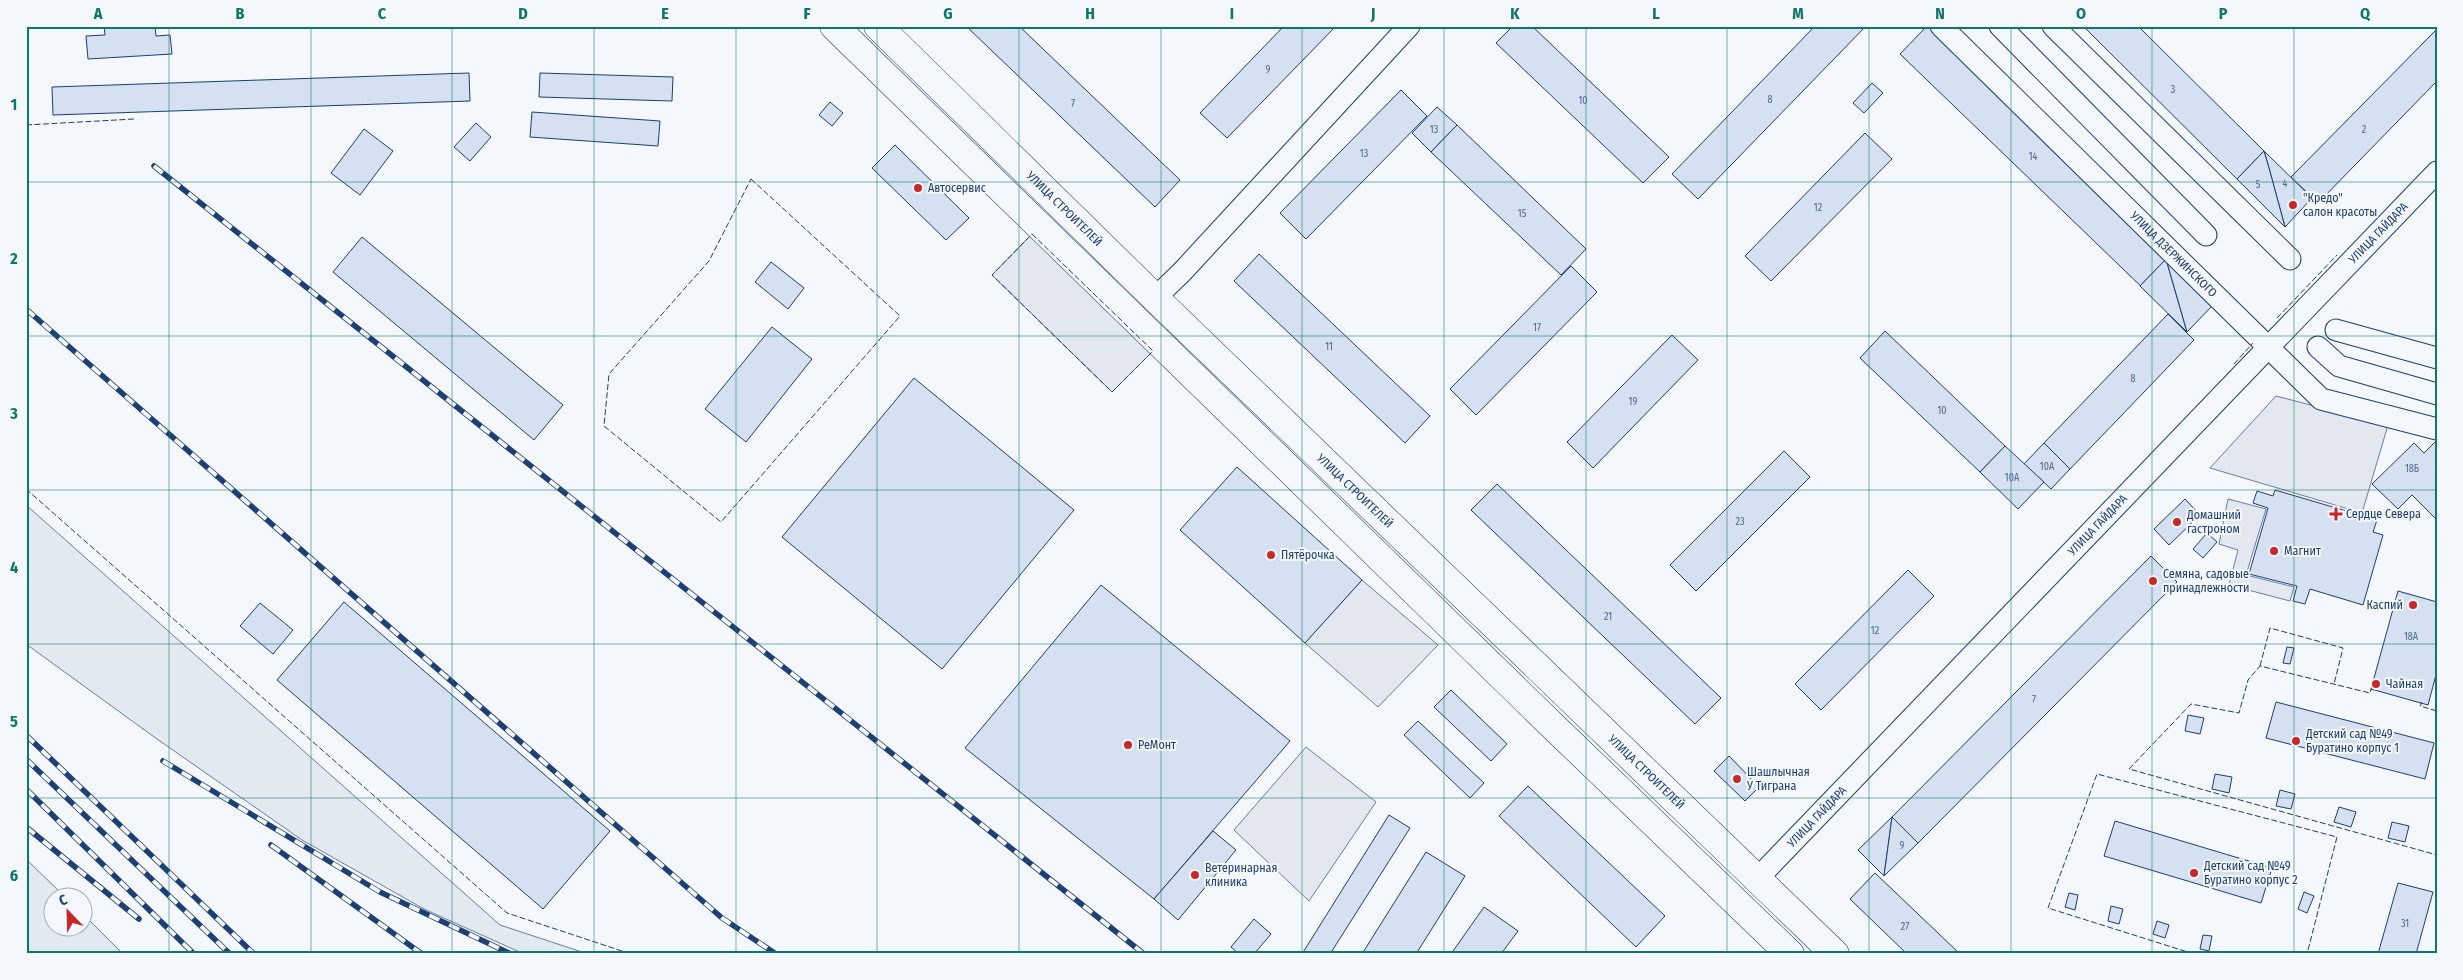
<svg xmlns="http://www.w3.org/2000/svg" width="2463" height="980" font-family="'Fira Sans Condensed',sans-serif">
  <rect width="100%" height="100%" fill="#f4f7fb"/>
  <g fill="#e3e9f0" stroke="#687fa3">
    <polygon points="26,505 500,925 588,954 524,954 424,909 302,840 157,739 26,644"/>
    <polygon points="26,859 65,897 52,898 52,928 82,928 83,914 123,954 26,954"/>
  </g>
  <g fill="#e3e8f0" stroke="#687fa3">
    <polygon points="1032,234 1153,351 1112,392 992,275"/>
    <polygon points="2276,396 2388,425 2362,513 2210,468"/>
    <polygon points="2228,499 2266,509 2246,575 2294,587 2290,601 2229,585 2238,550 2219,544"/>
    <polygon points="1362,580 1438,645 1378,707 1305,643"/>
    <polygon points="1306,747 1376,802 1309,901 1234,830"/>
  </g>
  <g fill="#d5e0f0" stroke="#1d3f73">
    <polygon points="104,26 155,26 156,36 170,35 172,54 88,59 86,36 105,35"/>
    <polygon points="966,26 1019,26 1180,180 1155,207"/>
    <polygon points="1284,26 1336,26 1227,138 1200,113"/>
    <polygon points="1513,26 1532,26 1669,157 1643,183 1496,43"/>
    <polygon points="1815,26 1866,26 1698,199 1672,174"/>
    <polygon points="1927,26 2175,267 2166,259 2140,286 2149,294 1900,54"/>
    <polygon points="2083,26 2138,26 2264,151 2237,179"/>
    <polygon points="2437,29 2437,81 2318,203 2291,177"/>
    <polygon points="469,73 470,101 53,115 52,87"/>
    <polygon points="540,73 673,77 672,101 539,97"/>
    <polygon points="1872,83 1883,93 1864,113 1853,103"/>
    <polygon points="1401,90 1427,116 1306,239 1280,213"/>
    <polygon points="830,102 843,113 832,126 819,115"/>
    <polygon points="1437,107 1457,125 1431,152 1412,133"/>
    <polygon points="532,112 660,121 658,146 530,137"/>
    <polygon points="476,123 491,137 470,161 454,147"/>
    <polygon points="1457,125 1586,249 1561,275 1431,152"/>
    <polygon points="364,129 393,151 360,195 331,173"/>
    <polygon points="1865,133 1892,159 1771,281 1745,256"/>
    <polygon points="895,145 969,218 946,240 872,168"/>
    <polygon points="2264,151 2312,198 2285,227 2269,168"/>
    <polygon points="2264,151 2269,168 2285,227 2237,179"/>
    <polygon points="362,237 563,405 534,440 333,272"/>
    <polygon points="1259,254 1430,416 1405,443 1234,281"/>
    <polygon points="2166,259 2187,332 2140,286"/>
    <polygon points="2166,259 2214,304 2187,332"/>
    <polygon points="771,262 804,288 788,309 755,282"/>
    <polygon points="1571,266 1597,292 1476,415 1450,389"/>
    <polygon points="2168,314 2194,340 2070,469 2044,443"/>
    <polygon points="772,327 812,359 746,442 705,409"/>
    <polygon points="1885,331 2005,446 1980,472 1860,358"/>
    <polygon points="1672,335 1698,360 1593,468 1567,442"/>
    <polygon points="914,378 1074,510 942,669 782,537"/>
    <polygon points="2436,441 2437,442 2437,520 2412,495 2398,509 2372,484 2414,443 2424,453"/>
    <polygon points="2044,443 2070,469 2051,489 2024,464"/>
    <polygon points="2005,446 2044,482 2018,509 1980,472"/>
    <polygon points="1784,451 1810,477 1696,591 1670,565"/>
    <polygon points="1237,467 1362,580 1305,643 1180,530"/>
    <polygon points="1497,484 1721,698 1695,724 1471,510"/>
    <polygon points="2275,490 2377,520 2373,532 2383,535 2363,605 2310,589 2305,604 2293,601 2297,586 2249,574 2268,508 2253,503 2257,491 2273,496"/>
    <polygon points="2185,499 2200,515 2169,545 2154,529"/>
    <polygon points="2207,533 2217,542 2203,558 2193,549"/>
    <polygon points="2151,556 2177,582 1918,843 1892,817"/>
    <polygon points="1908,570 1934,596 1821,710 1795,684"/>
    <polygon points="1101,585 1290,741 1154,899 965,748"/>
    <polygon points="2398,591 2437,602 2437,671 2428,705 2371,689"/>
    <polygon points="344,602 610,831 543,909 277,680"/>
    <polygon points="260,603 293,630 273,654 240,626"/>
    <polygon points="2287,647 2294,648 2290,664 2283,663"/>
    <polygon points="1451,690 1507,744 1491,761 1434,707"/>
    <polygon points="2276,702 2434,743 2425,779 2266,738"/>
    <polygon points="2188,715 2204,718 2200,734 2185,731"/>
    <polygon points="1418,721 1484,783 1470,798 1404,735"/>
    <polygon points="1729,756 1759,787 1745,801 1714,771"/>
    <polygon points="2215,774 2232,777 2229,793 2212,789"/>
    <polygon points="1528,786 1665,916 1636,947 1499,816"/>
    <polygon points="2280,790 2295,794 2291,809 2276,806"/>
    <polygon points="2339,807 2356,812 2351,827 2334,822"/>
    <polygon points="1389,815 1410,828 1330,954 1302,954"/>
    <polygon points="1892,817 1884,876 1858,850"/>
    <polygon points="1892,817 1918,843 1884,876"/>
    <polygon points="2115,821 2272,868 2261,903 2104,856"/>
    <polygon points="2392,822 2409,826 2405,842 2388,838"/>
    <polygon points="1213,831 1236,850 1178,920 1154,899"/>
    <polygon points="1426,852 1465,876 1416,954 1362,954"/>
    <polygon points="1875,873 1960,954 1907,954 1850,899"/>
    <polygon points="2398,883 2433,892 2416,954 2378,954"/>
    <polygon points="2304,892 2314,896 2307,913 2298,909"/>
    <polygon points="2069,893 2078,895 2075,910 2065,907"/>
    <polygon points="2111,906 2123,909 2119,924 2108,921"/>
    <polygon points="1484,907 1518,931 1501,954 1451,954"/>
    <polygon points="1254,919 1271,934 1254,954 1239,954 1231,947"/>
    <polygon points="2157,921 2169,925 2165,938 2153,934"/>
    <polygon points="2203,935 2212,936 2209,951 2200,949"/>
  </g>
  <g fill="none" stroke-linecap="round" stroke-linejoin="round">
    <defs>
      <g id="minor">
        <path id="s1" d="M1941,26L2321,399L2437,429"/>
        <polyline points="2000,26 2206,235"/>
        <polyline points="2053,26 2290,259"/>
        <polyline points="1155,298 1182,272 1409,26"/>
        <polyline points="2336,330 2437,358"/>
        <polyline points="2318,347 2339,366 2437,394"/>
        <path id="s2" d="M1758,878L2437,172"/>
      </g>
      <g id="major">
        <polyline points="834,26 1558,731 1790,954"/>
        <path id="s3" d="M878,26L1155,298L1835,954"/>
      </g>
    </defs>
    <use href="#minor" stroke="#1d3f73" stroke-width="23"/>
    <use href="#major" stroke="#1d3f73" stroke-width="29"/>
    <use href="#minor" stroke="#f4f7fb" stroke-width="21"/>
    <use href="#major" stroke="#f4f7fb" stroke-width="28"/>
    <defs>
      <g id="rail">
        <polyline points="154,166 1144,954"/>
        <polyline points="26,309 722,918 776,954"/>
        <polyline points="26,735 254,954"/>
        <polyline points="26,759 230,954"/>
        <polyline points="163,761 380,892 511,954"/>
        <polyline points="26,789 194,954"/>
        <polyline points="26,827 139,919"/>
        <polyline points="271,845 422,954"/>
      </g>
    </defs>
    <use href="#rail" stroke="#1d3f73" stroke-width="5.5"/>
    <use href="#rail" stroke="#f4f7fb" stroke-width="4" stroke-dasharray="11" stroke-linecap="butt"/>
    <g stroke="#1d3f73" stroke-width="1" stroke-dasharray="6 2.5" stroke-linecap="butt">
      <polyline points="26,125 134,119"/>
      <polygon points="751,179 900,316 721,522 604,426 609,374 709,261"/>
      <polygon points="1032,234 1153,351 1112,392 992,275"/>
      <polyline points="2277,318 2337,255"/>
      <polyline points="2234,364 2253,343"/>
      <polyline points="26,489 507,913 631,954"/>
      <polyline points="2260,666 2270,628 2343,648 2334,684"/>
      <polyline points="2374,690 2371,689 2370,693 2260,666 2248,680 2239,713 2191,704 2129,769 2437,855"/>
      <polyline points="2420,703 2422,703 2420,706 2437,711"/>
      <polyline points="2194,954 2048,908 2097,774 2337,837 2307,954"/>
    </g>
  </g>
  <path fill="none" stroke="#0f766e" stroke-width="1" stroke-opacity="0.55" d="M169,26V954M311,26V954M452,26V954M594,26V954M736,26V954M877,26V954M1019,26V954M1161,26V954M1302,26V954M1444,26V954M1586,26V954M1727,26V954M1869,26V954M2011,26V954M2152,26V954M2294,26V954M26,182H2437M26,336H2437M26,490H2437M26,644H2437M26,798H2437"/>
  <g fill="#c62828" stroke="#f4f7fb" stroke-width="2">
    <circle cx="918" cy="188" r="5"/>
    <circle cx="2293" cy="205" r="5"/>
    <path d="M2333.5 506.5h5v5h5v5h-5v5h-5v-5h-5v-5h5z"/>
    <circle cx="2177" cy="522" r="5"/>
    <circle cx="2274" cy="551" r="5"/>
    <circle cx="1271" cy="555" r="5"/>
    <circle cx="2153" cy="581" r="5"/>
    <circle cx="2413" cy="605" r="5"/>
    <circle cx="2376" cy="684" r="5"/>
    <circle cx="2296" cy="741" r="5"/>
    <circle cx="1128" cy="745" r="5"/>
    <circle cx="1737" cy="779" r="5"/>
    <circle cx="2194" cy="873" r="5"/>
    <circle cx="1195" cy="875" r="5"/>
  </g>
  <g text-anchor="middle" stroke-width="4" stroke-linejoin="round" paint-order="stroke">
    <g font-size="10" fill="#4b6792">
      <text x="1268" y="73">9</text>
      <text x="2173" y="93">3</text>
      <text x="1770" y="103">8</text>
      <text x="1583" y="104">10</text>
      <text x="1073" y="107">7</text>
      <text x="1434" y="133">13</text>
      <text x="2364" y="133">2</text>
      <text x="1364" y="157">13</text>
      <text x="2033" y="160">14</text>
      <text x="2285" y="187">4</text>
      <text x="2258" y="188">5</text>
      <text x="1818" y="211">12</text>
      <text x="1522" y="217">15</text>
      <text x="1537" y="331">17</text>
      <text x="1329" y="350">11</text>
      <text x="2133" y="382">8</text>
      <text x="1633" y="405">19</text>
      <text x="1942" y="414">10</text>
      <text x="2047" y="470">10А</text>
      <text x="2412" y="472">18Б</text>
      <text x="2012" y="481">10А</text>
      <text x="1740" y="525">23</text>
      <text x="1608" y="620">21</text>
      <text x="1875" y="634">12</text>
      <text x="2411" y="640">18А</text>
      <text x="2034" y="703">7</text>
      <text x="1902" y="849">9</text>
      <text x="2405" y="927">31</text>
      <text x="1905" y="930">27</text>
    </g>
    <g font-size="12" fill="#1d3f73" stroke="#f4f7fb" text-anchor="start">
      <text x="928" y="192">Автосервис</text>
      <text x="2303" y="202">"Кредо"<tspan x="2303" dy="14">салон красоты</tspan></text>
      <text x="2346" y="518">Сердце Севера</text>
      <text x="2187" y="519">Домашний<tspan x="2187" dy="14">гастроном</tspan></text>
      <text x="2284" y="555">Магнит</text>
      <text x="1281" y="559">Пятёрочка</text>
      <text x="2163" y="578">Семяна, садовые<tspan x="2163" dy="14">принадлежности</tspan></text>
      <text x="2403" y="609" text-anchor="end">Каспий</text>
      <text x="2386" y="688">Чайная</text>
      <text x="2306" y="738">Детский сад №49<tspan x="2306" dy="14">Буратино корпус 1</tspan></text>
      <text x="1138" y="749">РеМонт</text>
      <text x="1747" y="776">Шашлычная<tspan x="1747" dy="14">У Тиграна</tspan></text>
      <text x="2204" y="870">Детский сад №49<tspan x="2204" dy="14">Буратино корпус 2</tspan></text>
      <text x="1205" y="872">Ветеринарная<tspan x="1205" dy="14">клиника</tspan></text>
    </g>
    <g font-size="12" fill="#1d3f73" stroke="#f4f7fb">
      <text dy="4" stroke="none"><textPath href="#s3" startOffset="261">УЛИЦА СТРОИТЕЛЕЙ</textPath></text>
      <text dy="4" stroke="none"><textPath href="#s2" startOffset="895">УЛИЦА ГАЙДАРА</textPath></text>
      <text dy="4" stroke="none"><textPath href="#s1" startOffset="326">УЛИЦА ДЗЕРЖИНСКОГО</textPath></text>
      <text dy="4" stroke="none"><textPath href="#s3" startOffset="666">УЛИЦА СТРОИТЕЛЕЙ</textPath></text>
      <text dy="4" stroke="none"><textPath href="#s2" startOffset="490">УЛИЦА ГАЙДАРА</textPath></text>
      <text dy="4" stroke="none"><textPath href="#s3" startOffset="1071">УЛИЦА СТРОИТЕЛЕЙ</textPath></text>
      <text dy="4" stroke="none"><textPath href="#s2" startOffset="85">УЛИЦА ГАЙДАРА</textPath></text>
    </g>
  </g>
  <rect width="2463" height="980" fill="none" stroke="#f4f7fb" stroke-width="55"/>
  <g transform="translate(68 912) rotate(337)"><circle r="24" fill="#f4f7fb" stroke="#9eadc5"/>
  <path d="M0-4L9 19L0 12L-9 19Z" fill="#c62828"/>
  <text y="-8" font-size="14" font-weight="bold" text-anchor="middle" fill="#1d3f73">С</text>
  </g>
  <rect x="28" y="28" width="2408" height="924" fill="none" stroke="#0f766e" stroke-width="2"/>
  <g font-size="16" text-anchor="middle" font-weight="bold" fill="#0f766e">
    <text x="98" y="19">A</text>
    <text x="240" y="19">B</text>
    <text x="382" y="19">C</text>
    <text x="523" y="19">D</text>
    <text x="665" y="19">E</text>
    <text x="807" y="19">F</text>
    <text x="948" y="19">G</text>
    <text x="1090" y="19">H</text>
    <text x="1232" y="19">I</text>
    <text x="1373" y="19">J</text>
    <text x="1515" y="19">K</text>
    <text x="1656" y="19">L</text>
    <text x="1798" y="19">M</text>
    <text x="1940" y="19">N</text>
    <text x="2081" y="19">O</text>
    <text x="2223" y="19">P</text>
    <text x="2365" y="19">Q</text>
    <text x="14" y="110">1</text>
    <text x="14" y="264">2</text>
    <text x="14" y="419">3</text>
    <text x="14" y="573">4</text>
    <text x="14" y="727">5</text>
    <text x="14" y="881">6</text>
  </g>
</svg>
